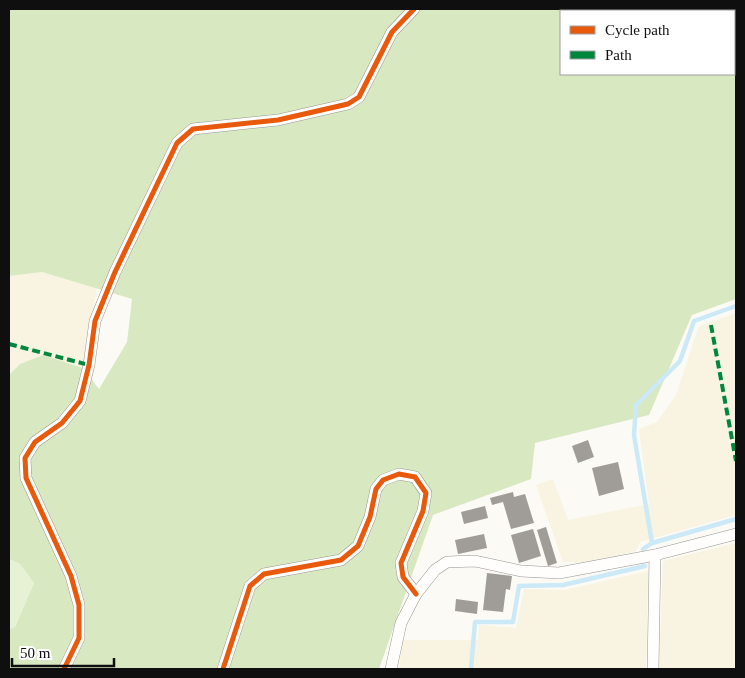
<svg xmlns="http://www.w3.org/2000/svg" width="745" height="678" font-family="Georgia,serif">
  <rect width="100%" height="100%" fill="#fcfaf4"/>
  <g fill="#f8f4e1">
    <polygon points="42,272 97,288 83,368 42,356 9,375 9,276"/>
    <polygon points="736,313 736,515 640,542 636,551 593,562 563,562 536,485 553,479 568,520 649,504 639,429 657,422 676,395 699,326"/>
    <polygon points="736,543 736,669 659,669 663,561"/>
    <polygon points="648,571 646,669 417,669 399,668 403,640 478,640 479,625 516,628 524,589 565,590"/>
  </g>
  <polygon fill="#e7f1d4" points="9,559 20,564 34,583 15,627 9,629"/>
  <path fill="#d8e9c2" fill-rule="evenodd" d="M9,9H736V299L692,315L649,415L535,443L531,479L433,515L379,669H9V629L15,627L34,583L20,564L9,559V375L20,364L43,355L83,368L99,389L127,342L132,299L42,272L9,276ZM561,11H734V74H561Z"/>
  <g fill="none" stroke-linecap="round" stroke-linejoin="round">
    <g stroke="#cbe9f6" stroke-width="4.5">
      <polyline points="652,543 634,435 636,405 680,361 694,321 736,306"/>
      <polyline points="643,549 652,543 736,519"/>
      <polyline points="471,669 475,622 513,622 519,586 563,585 645,566"/>
    </g>
  </g>
  <g fill="#a09d99">
    <polygon points="588,440 594,457 578,463 572,446"/>
    <polygon points="618,462 624,489 599,496 592,468"/>
    <polygon points="513,492 514,497 525,494 534,523 511,529 503,502 492,505 490,498"/>
    <polygon points="485,506 488,518 464,524 461,512"/>
    <polygon points="546,527 557,563 548,566 537,530"/>
    <polygon points="533,529 541,556 519,563 511,535"/>
    <polygon points="484,534 487,548 458,554 455,540"/>
    <polygon points="487,573 512,576 510,590 506,589 503,612 483,610"/>
    <polygon points="456,599 478,602 477,614 455,611"/>
  </g>
  <g fill="none" stroke-linecap="round" stroke-linejoin="round">
    <defs>
      <g id="minor">
        <polyline points="64,669 79,638 79,605 71,576 26,478 25,458 35,442 62,423 80,401 89,365 95,321 115,272 177,143 193,129 278,120 348,104 359,97 392,32 414,9"/>
        <polyline points="223,669 250,586 264,574 341,560 358,546 370,517 376,489 383,480 399,474 415,477 426,493 423,511 401,563 403,577 416,594"/>
        <polyline points="391,669 401,623 416,594 435,570 447,562 475,561 521,571 559,573 655,555 736,534"/>
        <polyline points="653,669 655,555"/>
      </g>
    </defs>
    <use href="#minor" stroke="#969592" stroke-width="12"/>
    <use href="#minor" stroke="#fffefd" stroke-width="11"/>
    <g stroke="#00873e" stroke-width="4" stroke-dasharray="8 4" stroke-linecap="butt">
      <polyline points="711,325 736,461"/>
      <polyline points="9,344 89,365"/>
    </g>
    <defs>
      <g id="cycleway">
        <polyline points="64,669 79,638 79,605 71,576 26,478 25,458 35,442 62,423 80,401 89,365 95,321 115,272 177,143 193,129 278,120 348,104 359,97 392,32 414,9"/>
        <polyline points="223,669 250,586 264,574 341,560 358,546 370,517 376,489 383,480 399,474 415,477 426,493 423,511 401,563 403,577 416,594"/>
      </g>
    </defs>
    <use href="#cycleway" stroke="#fff" stroke-width="8"/>
    <use href="#cycleway" stroke="#e8590c" stroke-width="5"/>
  </g>
  <rect width="745" height="678" fill="none" stroke="#0f0f0f" stroke-width="20"/>
  <rect x="560" y="10" width="175" height="65" fill="#ffffff" stroke="#9f9f9f"/>
  <rect x="570" y="26" width="25" height="8" fill="#e8590c" stroke="#9f9f9f"/>
  <text x="605" y="35" font-size="15" fill="#0f0f0f">Cycle path</text>
  <rect x="570" y="51" width="25" height="8" fill="#00873e" stroke="#9f9f9f"/>
  <text x="605" y="60" font-size="15" fill="#0f0f0f">Path</text>
  <path d="M12 658v8h102v-8" fill="none" stroke="#0f0f0f" stroke-width="2.5"/>
  <text x="20" y="658" font-size="15" fill="#0f0f0f" stroke="#ffffff" stroke-width="4" paint-order="stroke">50 m</text>
</svg>
